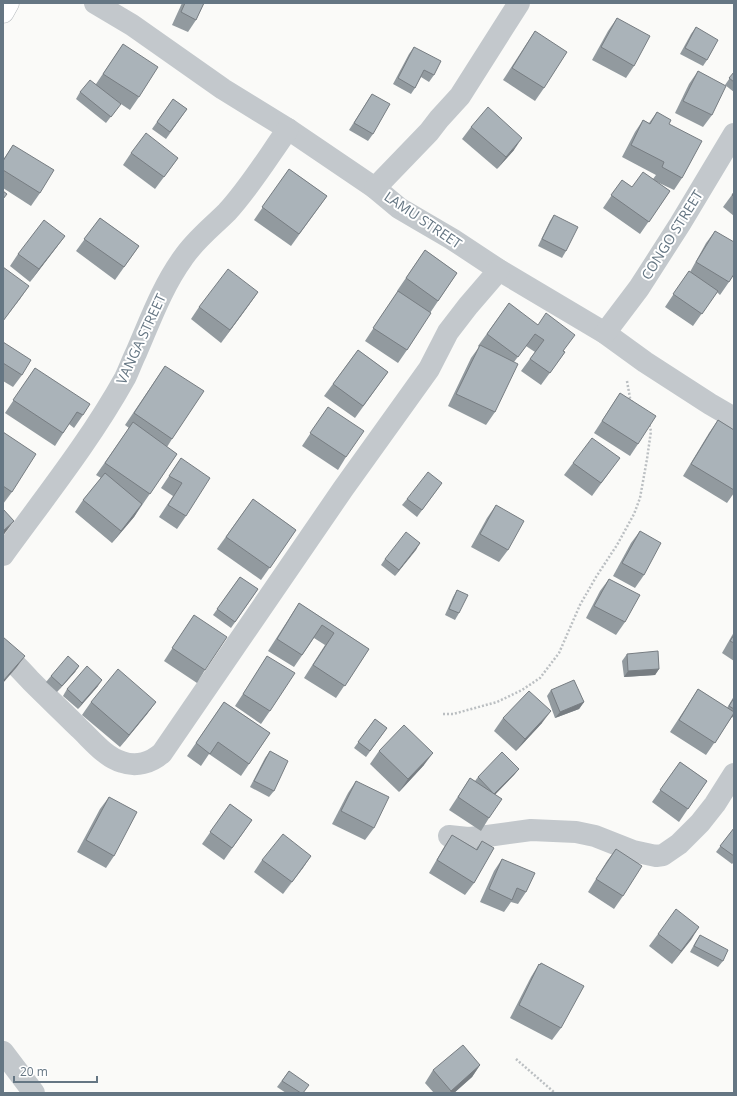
<svg xmlns="http://www.w3.org/2000/svg" width="737" height="1096" font-family="'Open Sans',sans-serif">
  <rect width="100%" height="100%" fill="#fafaf8"/>
  <g fill="none" stroke-linecap="round" stroke-linejoin="round">
    <defs>
      <polyline id="highway" points="3,12 8,3"/>
    </defs>
    <use href="#highway" stroke="#b4b9bd" stroke-width="23"/>
    <g stroke="#bbbfc2" stroke-width="2.5" stroke-dasharray="2 2" stroke-linecap="butt">
      <polyline points="627,381 630,398 632,402"/>
      <polyline points="443,714 453,714 497,702 522,690 540,678 559,653 580,605 596,577 617,545 634,514 640,498 647,459 651,431 649,424"/>
      <polyline points="516,1059 555,1093"/>
    </g>
    <g stroke="#c3c8cc" stroke-width="22">
      <polyline points="95,3 132,25 223,89 288,129 375,188 399,208 416,218 452,239 499,270 605,333 645,362 710,404 734,418"/>
      <polyline points="375,188 429,132 439,119 460,96 519,3"/>
      <polyline points="605,333 639,288 680,224 734,134"/>
      <path d="M3,555C45,497 90,441 125,378C129,370 132,361 136,353C150,321 162,287 183,258C195,240 212,227 227,212C250,187 268,157 288,129"/>
      <path d="M3,653C13,661 22,671 31,681C47,697 63,712 79,728C92,740 105,757 122,762C136,767 151,763 162,753L343,489L429,369L448,332L468,306L499,270"/>
      <polyline points="449,836 468,838 480,837 531,830 576,832 595,836 633,851 656,856 663,855 679,844 700,823 715,804 734,774"/>
      <polyline points="3,1052 34,1093"/>
    </g>
    <use href="#highway" stroke="#fff" stroke-width="22"/>
  </g>
  <g fill="#929a9f">
    <polygon points="182,3 204,3 196,20 188,32 172,25"/>
    <polygon points="617,18 634,66 626,78 592,60 608,31"/>
    <polygon points="696,27 707,60 703,66 680,54 691,34"/>
    <polygon points="535,31 544,88 535,101 503,80 527,43"/>
    <polygon points="123,44 139,97 130,110 115,100 116,110 106,123 76,99 80,92 96,84"/>
    <polygon points="414,47 434,75 429,82 421,77 415,88 411,94 393,84 409,54"/>
    <polygon points="698,71 712,115 703,127 675,113 689,84"/>
    <polygon points="734,72 734,92 725,85"/>
    <polygon points="372,94 373,134 368,141 349,130"/>
    <polygon points="173,99 187,109 166,139 152,129"/>
    <polygon points="657,112 669,124 682,178 674,190 655,181 670,191 640,234 603,208 622,180 632,187 653,179 656,175 622,157 635,132 643,120 649,123"/>
    <polygon points="471,127 514,150 497,169 462,139"/>
    <polygon points="13,145 40,193 31,206 3,188 3,160"/>
    <polygon points="131,153 178,158 155,189 123,165"/>
    <polygon points="289,169 327,196 291,246 254,220"/>
    <polygon points="734,192 734,216 723,207"/>
    <polygon points="554,215 566,251 562,258 538,246 550,221"/>
    <polygon points="100,218 139,246 115,280 76,251"/>
    <polygon points="715,231 729,282 720,295 717,292 693,326 665,307 689,271 690,272 706,243"/>
    <polygon points="65,236 30,282 10,266 18,254"/>
    <polygon points="425,250 457,273 430,313 407,350 398,363 365,341 398,291 397,291"/>
    <polygon points="258,292 221,343 191,319 199,307"/>
    <polygon points="509,303 565,352 541,385 521,371 535,352 526,346 514,362 495,412 486,425 448,406 471,358 479,347 478,346"/>
    <polygon points="3,342 22,375 13,387 3,381"/>
    <polygon points="358,350 388,372 355,418 324,396"/>
    <polygon points="165,366 172,439 167,447 177,454 134,517 112,543 75,512 83,500 101,478 96,475 129,428 125,425"/>
    <polygon points="35,368 83,415 74,428 69,424 55,446 5,413"/>
    <polygon points="620,393 638,444 630,456 594,433"/>
    <polygon points="328,407 346,457 338,470 302,446"/>
    <polygon points="718,420 734,430 734,493 727,503 683,476 709,433"/>
    <polygon points="3,432 12,492 3,504"/>
    <polygon points="181,458 186,516 177,529 159,517 173,496 161,488"/>
    <polygon points="573,463 611,470 592,496 564,475"/>
    <polygon points="442,483 417,517 402,505 407,499"/>
    <polygon points="253,499 296,530 261,580 217,549"/>
    <polygon points="496,505 508,550 499,562 471,547 487,518"/>
    <polygon points="640,531 644,575 635,588 613,576 631,543"/>
    <polygon points="420,543 395,576 381,565 385,559"/>
    <polygon points="240,577 258,589 231,628 213,615"/>
    <polygon points="609,579 625,622 616,635 586,618 600,591"/>
    <polygon points="457,590 459,613 455,620 445,615 453,597"/>
    <polygon points="299,603 369,649 336,698 304,678 325,645 314,638 294,667 268,651"/>
    <polygon points="194,615 205,670 197,683 164,661"/>
    <polygon points="734,632 734,661 722,653"/>
    <polygon points="627,654 659,669 655,675 624,677 622,661"/>
    <polygon points="267,656 270,711 261,724 235,706 259,669"/>
    <polygon points="79,666 75,672 57,692 46,682 51,676"/>
    <polygon points="98,686 78,709 63,696 67,689"/>
    <polygon points="698,689 727,708 734,696 734,718 732,717 706,755 670,732"/>
    <polygon points="551,690 584,702 579,709 555,718 547,696"/>
    <polygon points="91,702 156,702 147,714 120,747 82,715"/>
    <polygon points="224,702 270,733 241,776 209,754 201,766 187,756"/>
    <polygon points="503,718 542,723 516,751 494,731"/>
    <polygon points="375,719 387,728 366,757 354,748"/>
    <polygon points="270,751 274,791 269,797 250,787 265,758"/>
    <polygon points="379,751 424,765 399,792 370,764"/>
    <polygon points="680,762 707,781 679,822 652,802"/>
    <polygon points="519,769 514,775 495,794 489,818 481,831 449,810 470,778 475,781 478,777"/>
    <polygon points="356,781 374,828 365,840 332,824 348,793"/>
    <polygon points="109,797 114,856 106,868 77,852 100,809"/>
    <polygon points="230,804 252,820 224,860 202,844"/>
    <polygon points="734,828 734,862 732,864 716,852"/>
    <polygon points="452,835 476,849 482,841 474,883 465,895 429,873 444,847"/>
    <polygon points="616,849 623,896 614,909 588,892 607,861"/>
    <polygon points="311,856 283,894 254,872 262,860"/>
    <polygon points="502,859 526,892 518,904 511,902 504,912 480,902 494,871"/>
    <polygon points="699,927 672,964 649,946 658,934"/>
    <polygon points="700,935 723,961 718,967 690,952 696,941"/>
    <polygon points="539,964 561,1028 552,1040 510,1018 531,977"/>
    <polygon points="480,1065 472,1077 454,1093 434,1093 425,1083 433,1070"/>
    <polygon points="289,1071 303,1093 286,1093 277,1087"/>
  </g>
  <g fill="#777d82">
    <polygon points="522,138 514,150 497,169 506,157"/>
    <polygon points="65,236 56,248 30,282 39,269"/>
    <polygon points="29,286 20,299 3,321"/>
    <polygon points="258,292 249,305 221,343 230,330"/>
    <polygon points="142,504 134,517 112,543 121,531"/>
    <polygon points="14,521 5,533 3,536 3,531"/>
    <polygon points="420,543 416,550 395,576 399,570"/>
    <polygon points="25,656 16,668 3,683 3,681"/>
    <polygon points="79,666 75,672 57,692 62,686"/>
    <polygon points="659,669 655,675 624,677 628,671"/>
    <polygon points="102,680 98,686 78,709 82,703"/>
    <polygon points="156,702 147,714 120,747 129,735"/>
    <polygon points="584,702 579,709 555,718 560,712"/>
    <polygon points="551,711 542,723 516,751 525,739"/>
    <polygon points="433,753 424,765 399,792 408,779"/>
    <polygon points="519,769 514,775 490,800 494,794"/>
    <polygon points="311,856 303,868 283,894 292,882"/>
    <polygon points="699,927 691,940 672,964 681,951"/>
    <polygon points="480,1065 472,1077 454,1093 449,1093 451,1091"/>
  </g>
  <g fill="#aab3b9" stroke="#777d82">
    <polygon points="185,3 204,3 196,20 181,12"/>
    <polygon points="617,18 650,36 634,66 601,47"/>
    <polygon points="696,27 718,40 707,60 685,48"/>
    <polygon points="535,31 567,52 544,88 512,68"/>
    <polygon points="123,44 158,67 139,97 103,74"/>
    <polygon points="414,47 441,61 434,75 424,70 415,88 398,78"/>
    <polygon points="698,71 726,86 712,115 683,101"/>
    <polygon points="734,72 734,82 729,78"/>
    <polygon points="90,80 121,104 111,117 80,92"/>
    <polygon points="372,94 390,104 373,134 354,123"/>
    <polygon points="173,99 187,109 170,132 157,122"/>
    <polygon points="488,107 522,138 506,157 471,127"/>
    <polygon points="657,112 671,120 669,124 702,141 682,178 662,167 664,162 631,145 643,120 650,124"/>
    <polygon points="146,133 178,158 164,177 131,153"/>
    <polygon points="13,145 54,170 40,193 3,170 3,161"/>
    <polygon points="289,169 327,196 299,234 262,207"/>
    <polygon points="643,172 670,191 649,222 611,195 622,180 632,187"/>
    <polygon points="3,191 7,194 3,199"/>
    <polygon points="734,192 734,197 732,195"/>
    <polygon points="554,215 578,227 566,251 542,239"/>
    <polygon points="100,218 139,246 124,267 84,239"/>
    <polygon points="44,220 65,236 39,269 18,254"/>
    <polygon points="715,231 734,242 734,274 729,282 696,262"/>
    <polygon points="425,250 457,273 438,301 406,278"/>
    <polygon points="3,267 29,286 3,321"/>
    <polygon points="228,269 258,292 230,330 199,307"/>
    <polygon points="689,271 718,291 702,314 673,294"/>
    <polygon points="398,291 431,313 407,350 373,328"/>
    <polygon points="509,303 538,325 546,313 575,335 563,351 565,352 550,373 530,359 544,340 535,334 518,357 487,334"/>
    <polygon points="3,342 31,360 22,375 3,363"/>
    <polygon points="480,345 518,364 495,412 456,394"/>
    <polygon points="358,350 388,372 363,406 333,384"/>
    <polygon points="165,366 204,391 172,439 134,413"/>
    <polygon points="35,368 90,404 83,415 77,412 63,433 13,400"/>
    <polygon points="620,393 656,416 638,444 602,421"/>
    <polygon points="328,407 364,431 346,457 310,433"/>
    <polygon points="718,420 734,430 734,490 691,464"/>
    <polygon points="133,422 177,454 150,494 105,463"/>
    <polygon points="3,432 36,454 12,492 3,486"/>
    <polygon points="592,438 620,458 601,483 573,463"/>
    <polygon points="181,458 210,478 186,516 168,505 182,483 169,476"/>
    <polygon points="428,472 442,483 422,510 407,499"/>
    <polygon points="105,473 142,504 121,531 83,500"/>
    <polygon points="253,499 296,530 270,568 226,537"/>
    <polygon points="496,505 524,521 508,550 480,534"/>
    <polygon points="3,509 14,521 3,531"/>
    <polygon points="640,531 661,543 644,575 622,563"/>
    <polygon points="406,532 420,543 399,570 385,559"/>
    <polygon points="240,577 258,589 235,622 217,609"/>
    <polygon points="609,579 640,595 625,622 594,606"/>
    <polygon points="457,590 468,595 459,613 449,609"/>
    <polygon points="299,603 369,649 345,686 313,665 334,633 322,625 302,655 277,639"/>
    <polygon points="194,615 227,637 205,670 172,648"/>
    <polygon points="734,635 734,643 730,641"/>
    <polygon points="3,637 25,656 3,681"/>
    <polygon points="658,651 659,669 628,671 627,654"/>
    <polygon points="68,656 79,666 62,686 51,676"/>
    <polygon points="267,656 295,673 270,711 243,694"/>
    <polygon points="87,666 102,680 82,703 67,689"/>
    <polygon points="118,669 156,702 129,735 91,702"/>
    <polygon points="574,680 584,702 560,712 551,690"/>
    <polygon points="698,689 734,712 734,713 715,743 679,720"/>
    <polygon points="529,691 551,711 525,739 503,718"/>
    <polygon points="734,698 734,709 729,706"/>
    <polygon points="224,702 270,733 249,764 218,742 210,754 196,743"/>
    <polygon points="375,719 387,728 370,751 358,742"/>
    <polygon points="404,725 433,753 408,779 379,751"/>
    <polygon points="270,751 288,761 274,791 254,781"/>
    <polygon points="502,752 519,769 494,794 478,777"/>
    <polygon points="680,762 707,781 688,809 660,790"/>
    <polygon points="470,778 502,799 489,818 458,797"/>
    <polygon points="356,781 389,797 374,828 341,811"/>
    <polygon points="109,797 137,812 114,856 86,840"/>
    <polygon points="230,804 252,820 232,848 210,832"/>
    <polygon points="734,828 734,856 720,846"/>
    <polygon points="283,834 311,856 292,882 262,860"/>
    <polygon points="452,835 477,850 482,841 494,848 474,883 437,860"/>
    <polygon points="616,849 642,866 623,896 596,879"/>
    <polygon points="502,859 535,873 526,892 517,888 512,900 489,889"/>
    <polygon points="676,909 699,927 681,951 658,934"/>
    <polygon points="700,935 728,950 723,961 694,946"/>
    <polygon points="541,963 584,986 561,1028 519,1005 539,964 540,965"/>
    <polygon points="463,1045 480,1065 451,1091 433,1070"/>
    <polygon points="289,1071 309,1085 303,1093 301,1093 282,1081"/>
  </g>
  <g text-anchor="middle" stroke-width="4" stroke-linejoin="round" paint-order="stroke">
    <g font-size="14" fill="#657683" stroke="#fff">
      <text transform="translate(423 220) rotate(34)" y="5">LAMU STREET</text>
      <text transform="translate(672 235) rotate(-58)" y="5">CONGO STREET</text>
      <text transform="translate(141 339) rotate(-65)" y="5">VANGA STREET</text>
    </g>
  </g>
  <rect width="737" height="1096" fill="none" stroke="#657683" stroke-width="8"/>
  <path d="M14 1076v6h83v-6" fill="none" stroke="#657683" stroke-width="2"/>
  <text x="20" y="1076" font-size="12" fill="#657683" stroke="#ffffff" stroke-width="3" paint-order="stroke">20 m</text>
</svg>
